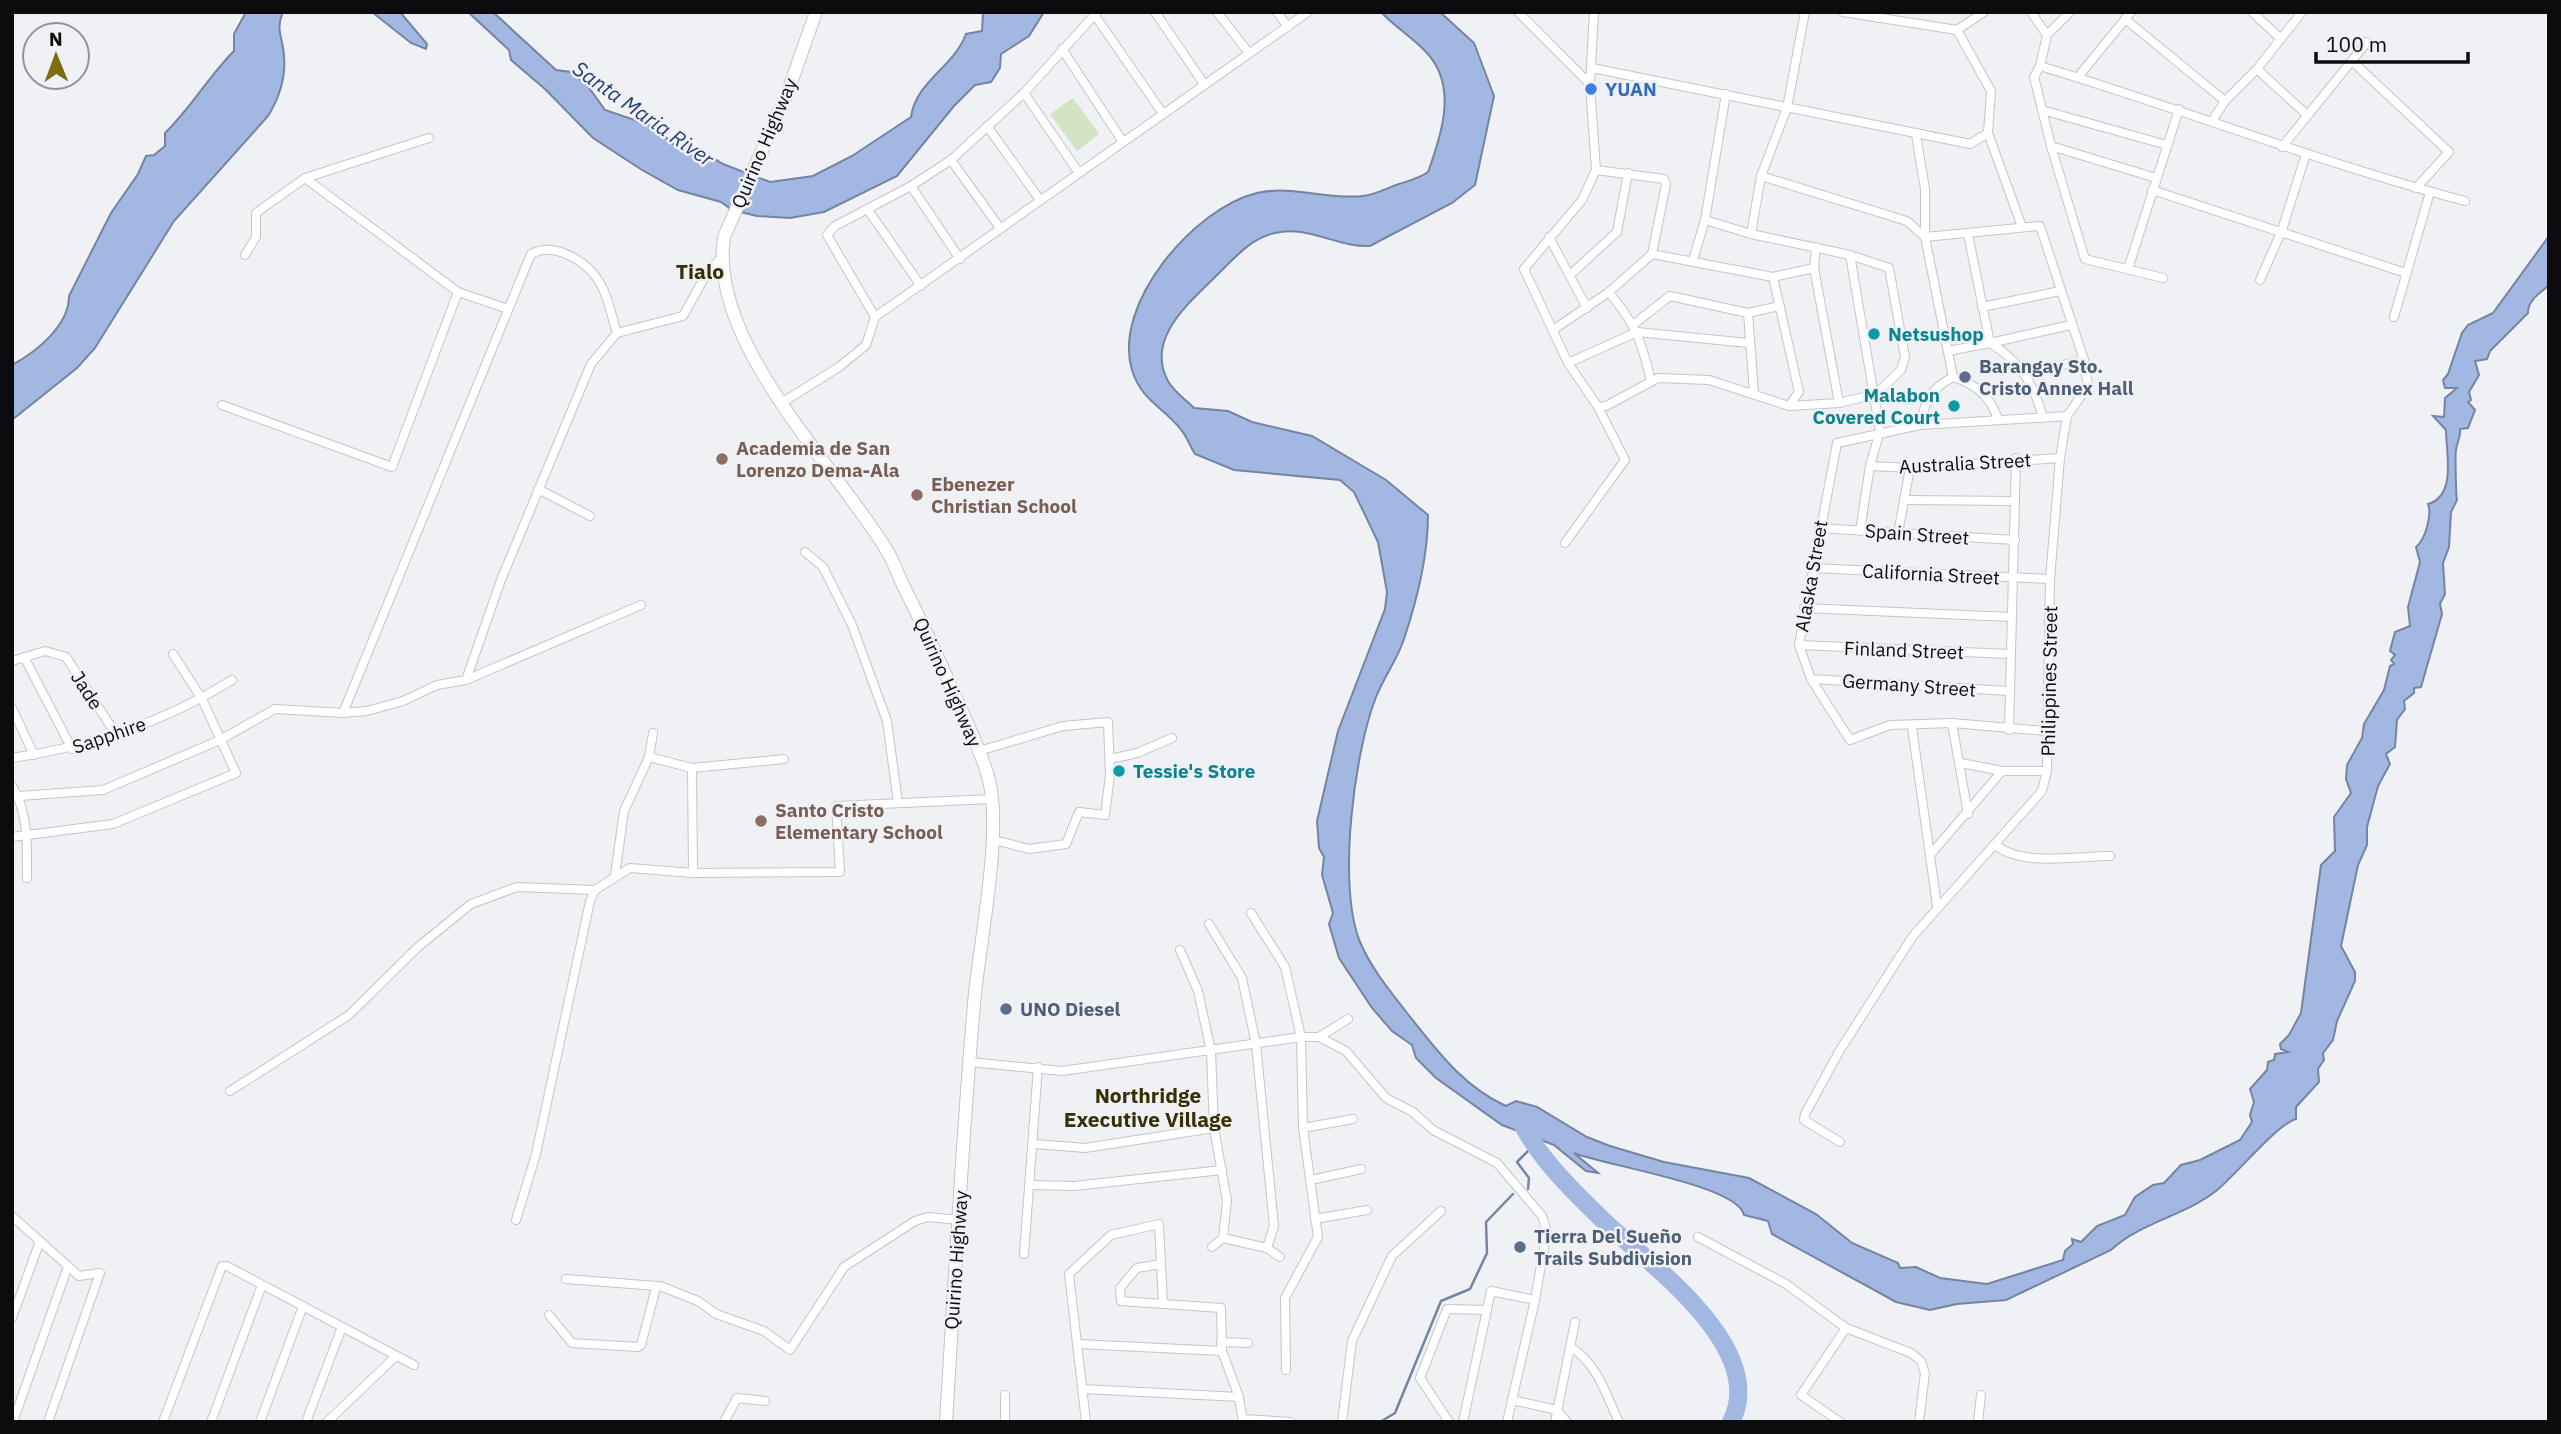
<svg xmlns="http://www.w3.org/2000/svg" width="2561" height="1434" font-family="'IBM Plex Sans',sans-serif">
  <rect width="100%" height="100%" fill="#f0f1f5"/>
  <polygon fill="#d4e3c3" points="1073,98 1099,134 1077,151 1050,114"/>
  <g fill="#a2b7e2" stroke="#7584a2" stroke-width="2">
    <path d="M246,12H283C275,29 283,38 284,56C286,78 279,98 268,116L174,221L95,348L77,368L12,420V365C36,352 69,326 69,296L111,213L138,174L146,156L154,155L165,146V133C191,108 208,77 234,51V34Z"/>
    <polygon points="372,12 400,12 427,44 426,49 411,43"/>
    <path d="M468,12H493L556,70L571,72L587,85L605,110L655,127L673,144L699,149L723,164L770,182L813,176L852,156L911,117C916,81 954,67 966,34L982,31L983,13L1044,12L1029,36L1001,54L1000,68L991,82L975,85L954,106L897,176L824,212L790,218L757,216L732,210L721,202L678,190L642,170L593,138L545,89L511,60L509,50Z"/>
    <path d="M1381,12H1440L1474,43L1494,96L1475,185L1452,203L1370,246C1339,248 1308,225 1275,233C1250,238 1233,260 1215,277C1189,303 1145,339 1168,381C1173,391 1186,400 1194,408L1228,411L1252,422L1312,436L1386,480L1428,515C1428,556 1417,600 1404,639C1397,660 1384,677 1376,697C1354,753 1337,886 1360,942C1371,968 1390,991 1407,1013C1436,1049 1462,1086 1506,1106L1516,1101L1537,1107L1587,1137L1610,1146L1664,1162L1749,1178L1816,1214L1852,1243L1898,1263L1900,1268L1916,1267L1940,1278L1987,1284L2063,1260L2065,1251L2073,1244L2072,1239L2081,1242L2097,1226L2125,1215L2135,1197L2153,1185L2164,1183L2181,1165L2200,1160L2240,1140L2252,1122L2250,1115L2254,1102L2250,1089L2267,1070L2268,1062L2274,1060L2275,1054L2288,1052L2281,1049L2280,1044L2289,1035L2301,1013L2321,865L2335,851L2334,817L2351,793L2346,779L2347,765L2362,738L2364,724L2384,690L2390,666L2394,664L2391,660L2395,655L2390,651L2395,632L2410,626L2408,607L2420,562L2416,547C2426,539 2432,514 2428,504C2457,496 2446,452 2446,430L2433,416L2444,417L2445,398L2457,388H2445L2443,380L2448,374L2462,333L2468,325L2493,313L2549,236V285C2541,293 2528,299 2528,313L2490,351L2487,359L2475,361L2479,375L2469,392L2471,400L2468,402L2475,410L2468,428L2460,429C2461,438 2457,441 2456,450C2455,453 2456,497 2457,500L2451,512L2449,547L2443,563L2445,594L2440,604L2442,614L2421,687L2414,688V693L2404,701L2405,709L2397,720L2395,747L2386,754L2390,764L2378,786L2367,827V845L2358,865L2341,946L2355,972V981L2337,1021L2333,1040L2323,1053L2324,1060L2318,1069L2319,1082L2296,1107V1119C2277,1124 2236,1175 2216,1191C2184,1216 2141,1222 2111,1250L2006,1300L1957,1304L1930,1310L1896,1302L1772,1234L1768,1221L1744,1215C1738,1185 1602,1165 1574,1153L1598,1173L1586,1171L1554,1145L1502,1125L1436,1078L1416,1058L1412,1045L1392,1031L1372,1008L1339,958L1329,924L1333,913L1322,875L1324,857L1319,848L1317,821L1338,731L1385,609L1387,592L1378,542L1354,492L1340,480L1234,470L1195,454C1190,446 1187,437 1182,431C1164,407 1142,402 1132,370C1112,304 1194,208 1257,193C1292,185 1328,200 1363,196C1375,195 1387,188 1399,184C1408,181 1420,178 1428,172C1442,134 1458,85 1426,52C1412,37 1395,27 1381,12Z"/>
  </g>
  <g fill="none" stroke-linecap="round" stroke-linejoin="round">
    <g stroke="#7584a2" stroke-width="2.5">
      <polyline points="1528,1189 1529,1178 1517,1162 1533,1146"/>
      <polyline points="1380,1422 1395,1413 1441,1301 1470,1289 1487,1253 1486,1222 1513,1194"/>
    </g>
    <path stroke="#a2b7e2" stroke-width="18" d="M1523,1126C1544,1164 1575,1193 1606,1223C1651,1265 1769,1349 1731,1422"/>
    <defs>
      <g id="minor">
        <polyline points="1155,12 1204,84"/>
        <polyline points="1217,12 1249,53"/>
        <polyline points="1277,12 1288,27"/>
        <polyline points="1518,12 1590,84"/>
        <polyline points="1594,12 1590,84 1596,170 1582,200 1524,269 1568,363 1598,407 1606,406 1658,378 1709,380 1789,406 1839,403 1876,394 1901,370 1905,357 1889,268 1850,255 1751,234 1705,220"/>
        <polyline points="1843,12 1957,30 1984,12"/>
        <polyline points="2031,12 2047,35 2070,12"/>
        <polyline points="2252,12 2281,39"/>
        <polyline points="1094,14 1163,114"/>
        <polyline points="2125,19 2225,101"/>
        <path d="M2047,35L2040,66C2182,109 2321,163 2465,201"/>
        <polyline points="1062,49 1123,142"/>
        <polyline points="2353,62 2449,152 2416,188"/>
        <polyline points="2040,66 2034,77 2051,146 2085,259 2163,278"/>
        <polyline points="1592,68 1970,144 1988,133 1991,91 1957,30"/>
        <polyline points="2257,69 2307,115"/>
        <polyline points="2078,77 2131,12"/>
        <polyline points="1024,93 1079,173"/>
        <polyline points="2042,110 2167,145"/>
        <polyline points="2212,121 2225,101 2257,69 2302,12"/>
        <polyline points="987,126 1040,200"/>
        <polyline points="1988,133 2022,227"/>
        <polyline points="1916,135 1925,189 1925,237 1953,377"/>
        <polyline points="2051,146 2156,178"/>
        <polyline points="2282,147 2367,42"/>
        <polyline points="951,160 1000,228"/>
        <polyline points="1596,170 1664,179 1666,184 1652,254"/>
        <polyline points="1761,176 1907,221 1925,237 2040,226 2084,360 2088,386 2067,416 2060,458 2050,579 2047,771 2042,791 1913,936 1840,1050 1805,1114 1804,1120 1840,1142"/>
        <polyline points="305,178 458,292"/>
        <polyline points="911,186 960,259"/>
        <polyline points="2152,190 2406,273"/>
        <polyline points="868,210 921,286"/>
        <polyline points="1751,234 1761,176 1787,108 1805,12"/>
        <polyline points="1968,234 1990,343 2071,325"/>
        <polyline points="1549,237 1587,308"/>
        <polyline points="1816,247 1814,268 1839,403"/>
        <polyline points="245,255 256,237 256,213 305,178 429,138"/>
        <polyline points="1850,255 1880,431 1870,466 1860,531"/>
        <polyline points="1693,260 1705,220 1726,94"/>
        <polyline points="2128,269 2179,109"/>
        <polyline points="1570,275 1617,232 1628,173"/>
        <polyline points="1773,277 1814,268"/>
        <polyline points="2260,280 2282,230 2306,154"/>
        <path d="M1609,292C1636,326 1641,339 1651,381"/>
        <polyline points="1982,307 2060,291"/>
        <polyline points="1748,313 1754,393"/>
        <polyline points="875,317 827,235 835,226 911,186 951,160 1024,93 1097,12"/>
        <polyline points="2394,317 2430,192"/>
        <polyline points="1634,324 1670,296 1748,313 1780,306"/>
        <polyline points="1553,330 1609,292 1652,254 1773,277 1799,392 1789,406"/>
        <path d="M1948,351L1990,343C2020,361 2034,384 2043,418"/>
        <polyline points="1568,363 1637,332 1748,343"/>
        <polyline points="2025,374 2084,360"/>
        <polyline points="783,402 839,367 866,345 875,317 1308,12"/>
        <polyline points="222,405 392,467 458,292 508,309"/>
        <path d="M1920,425C1925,401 1930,389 1953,377C1977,385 1989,395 1998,419"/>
        <polyline points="1870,466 1910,468 2060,458"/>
        <polyline points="538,489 590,516"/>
        <polyline points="1904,500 2015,501"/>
        <polyline points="1819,528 2015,540"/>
        <polyline points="1898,534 1910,468"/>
        <polyline points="1565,543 1625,460 1598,407"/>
        <polyline points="805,552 823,567 852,625 887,721 898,803"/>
        <polyline points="1812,568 2050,579"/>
        <polyline points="641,605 466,680 501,580 591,364 617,333 683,316 708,271 721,258"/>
        <polyline points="1804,608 2011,617"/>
        <polyline points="1799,645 2010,654"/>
        <polyline points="24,657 72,749"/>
        <polyline points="12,661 45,651 66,657 117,736"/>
        <polyline points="1811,679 2008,691"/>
        <polyline points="12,708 34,755"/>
        <path d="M343,713L531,254C555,241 589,262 601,285C609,299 612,318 617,333"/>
        <polyline points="1952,723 1968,814"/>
        <polyline points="1912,727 1937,906"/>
        <polyline points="2009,730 2016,458"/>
        <polyline points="2047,731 1952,723 1890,725 1850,740 1811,679 1799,645 1837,443 1920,425 2067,416"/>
        <polyline points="653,733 649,757 692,768 693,873"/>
        <polyline points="979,751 1063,726 1108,722 1110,775 1105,815 1079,812 1066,844 1029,849 991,839"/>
        <path d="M12,758C92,746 163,723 232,680"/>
        <polyline points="1110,759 1137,753 1172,738"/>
        <polyline points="1961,763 2002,771 2047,771"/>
        <polyline points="692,768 784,759"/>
        <path d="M12,786C29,813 27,848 27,878"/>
        <polyline points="19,796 103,790 220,740 275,709 343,713 367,711 403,701 437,685 466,680"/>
        <polyline points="12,837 113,824 236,773 202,699 173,654"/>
        <path d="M1995,845C2023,867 2077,856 2110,856"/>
        <polyline points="1931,854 2002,771"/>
        <polyline points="615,875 624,811 649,757"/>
        <polyline points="1251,913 1285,967 1301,1037 1303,1128 1318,1237 1285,1298 1286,1370"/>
        <polyline points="1209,924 1242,978 1256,1044 1274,1226 1267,1248"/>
        <polyline points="1180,950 1198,991 1211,1051 1214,1128 1227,1201 1223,1238 1212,1247"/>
        <polyline points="1319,1037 1346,1051 1386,1098 1413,1112 1433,1130 1497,1163 1542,1216 1547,1231 1535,1300 1507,1422"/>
        <polyline points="970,1062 1062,1071 1301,1037 1319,1037 1348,1019"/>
        <polyline points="230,1091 349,1015 418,947 471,904 517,887 595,890"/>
        <polyline points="1303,1128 1353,1119"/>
        <polyline points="1035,1144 1085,1148 1214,1128"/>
        <polyline points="1311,1180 1361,1169"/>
        <polyline points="1031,1185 1074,1186 1222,1170"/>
        <polyline points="12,1216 79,1276 100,1273 48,1422"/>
        <polyline points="1315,1219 1367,1210"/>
        <polyline points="516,1220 536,1154 590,901 595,890 630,868 693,873 840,872 836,806 992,799"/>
        <polyline points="1698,1237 1786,1284 1846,1328 1911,1353 1921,1361 1925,1373 1919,1422"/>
        <polyline points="1223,1238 1267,1248 1280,1257"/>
        <polyline points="1024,1254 1038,1067"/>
        <polyline points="1161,1264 1137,1268 1120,1288 1121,1301 1221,1308 1222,1351 1239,1397 1243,1422"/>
        <polyline points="566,1279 657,1286"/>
        <polyline points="549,1315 572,1343 638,1347 641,1345 656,1288 660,1286 698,1301 716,1314 764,1331 790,1350 844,1267 915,1221 928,1217 959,1220"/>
        <polyline points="12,1318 40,1241"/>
        <polyline points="1221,1342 1248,1343"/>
        <polyline points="1078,1344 1222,1351"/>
        <path d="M1570,1347C1597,1362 1606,1395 1619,1422"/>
        <polyline points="1083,1389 1239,1397"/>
        <polyline points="1512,1400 1557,1410 1567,1422"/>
        <polyline points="1244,1419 1290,1422"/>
        <polyline points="13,1422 68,1266"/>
        <polyline points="163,1422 222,1266 227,1266 414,1365"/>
        <polyline points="211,1422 262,1285"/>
        <polyline points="260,1422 303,1306"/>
        <polyline points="306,1422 342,1327"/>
        <polyline points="327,1422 396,1356"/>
        <polyline points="724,1422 737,1398 765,1401"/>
        <polyline points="1005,1422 1005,1395"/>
        <polyline points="1086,1422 1069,1274 1111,1235 1159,1224 1163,1304"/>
        <polyline points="1342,1422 1352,1341 1392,1256 1441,1211"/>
        <polyline points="1449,1422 1420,1378 1447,1309 1487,1310"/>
        <polyline points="1463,1422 1491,1291 1535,1300"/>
        <polyline points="1555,1422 1575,1322"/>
        <polyline points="1840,1422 1801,1395 1846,1328"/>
        <polyline points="1978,1422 1981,1395"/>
      </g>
      <path id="primary" d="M816,12L787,94L724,237C708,342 834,464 886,549C893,560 897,572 902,583C921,621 939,659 956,698C967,724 982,752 989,780C1002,833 981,936 975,993C962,1136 955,1279 946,1422"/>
    </defs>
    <use href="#minor" stroke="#c4c5c9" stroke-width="10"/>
    <use href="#primary" stroke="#c4c5c9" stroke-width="14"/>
    <use href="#minor" stroke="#fff" stroke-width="8"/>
    <use href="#primary" stroke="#fff" stroke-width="12"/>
  </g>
  <circle fill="#3f7fe0" stroke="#f0f1f5" stroke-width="2.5" cx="1591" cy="89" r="7"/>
  <g fill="#0f9aa8" stroke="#f0f1f5" stroke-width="2.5">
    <circle cx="1874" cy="334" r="7"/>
    <circle cx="1954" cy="406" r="7"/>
    <circle cx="1119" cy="771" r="7"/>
  </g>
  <g fill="#5c6f8a" stroke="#f0f1f5" stroke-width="2.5">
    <circle cx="1965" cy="377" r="7"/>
    <circle cx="1006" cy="1009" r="7"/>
    <circle cx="1520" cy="1247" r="7"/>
  </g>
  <g fill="#8d6e63" stroke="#f0f1f5" stroke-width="2.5">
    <circle cx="722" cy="459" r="7"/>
    <circle cx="917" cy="495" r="7"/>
    <circle cx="761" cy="821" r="7"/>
  </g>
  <g text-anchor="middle" stroke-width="5" stroke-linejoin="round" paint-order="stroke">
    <g font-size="19" font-weight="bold" fill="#366cbe" stroke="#f0f1f5" text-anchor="start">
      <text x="1605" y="96">YUAN</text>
    </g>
    <g font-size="19" fill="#0c0c0e" stroke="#f0f1f5">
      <text transform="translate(764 143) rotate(-67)" y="7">Quirino Highway</text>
      <text transform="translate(1965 463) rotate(-3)" y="7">Australia Street</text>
      <text transform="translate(1917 534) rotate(4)" y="7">Spain Street</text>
      <text transform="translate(1931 574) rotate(3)" y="7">California Street</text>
      <text transform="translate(1811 576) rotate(-80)" y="7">Alaska Street</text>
      <text transform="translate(1904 650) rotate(2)" y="7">Finland Street</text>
      <text transform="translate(2049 681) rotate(-89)" y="7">Philippines Street</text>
      <text transform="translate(948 682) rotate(66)" y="7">Quirino Highway</text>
      <text transform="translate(1909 685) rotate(4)" y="7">Germany Street</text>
      <text transform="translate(87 690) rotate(57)" y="7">Jade</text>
      <text transform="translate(109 735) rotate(-19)" y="7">Sapphire</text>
      <text transform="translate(956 1260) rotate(-86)" y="7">Quirino Highway</text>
    </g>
    <g font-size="19" font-weight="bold" fill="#0d838f" stroke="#f0f1f5" text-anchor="start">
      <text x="1888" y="341">Netsushop</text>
      <text x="1940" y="402" text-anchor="end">Malabon<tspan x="1940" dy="22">Covered Court</tspan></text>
      <text x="1133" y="778">Tessie's Store</text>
    </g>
    <g font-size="19" font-weight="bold" fill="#4e5e75" stroke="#f0f1f5" text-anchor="start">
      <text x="1979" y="373">Barangay Sto.<tspan x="1979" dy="22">Cristo Annex Hall</tspan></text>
      <text x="1020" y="1016">UNO Diesel</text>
      <text x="1534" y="1243">Tierra Del Sueño<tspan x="1534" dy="22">Trails Subdivision</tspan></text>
    </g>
    <g font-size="19" font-weight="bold" fill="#785e54" stroke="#f0f1f5" text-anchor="start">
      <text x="736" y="455">Academia de San<tspan x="736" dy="22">Lorenzo Dema-Ala</tspan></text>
      <text x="931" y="491">Ebenezer<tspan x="931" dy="22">Christian School</tspan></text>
      <text x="775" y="817">Santo Cristo<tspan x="775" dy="22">Elementary School</tspan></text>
    </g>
    <g font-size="21" font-style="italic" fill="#273e73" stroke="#f0f1f5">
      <text transform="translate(643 114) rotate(35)" y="7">Santa Maria River</text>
    </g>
    <g font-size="21" font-weight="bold" fill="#352f03" stroke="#f0f1f5">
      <text x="700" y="279">Tialo</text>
      <text x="1148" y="1103">Northridge<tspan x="1148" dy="24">Executive Village</tspan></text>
    </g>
  </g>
  <rect width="2561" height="1434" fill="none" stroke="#0c0c0e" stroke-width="28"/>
  <g transform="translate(56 56) rotate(359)"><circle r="33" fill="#f0f1f5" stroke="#959599" stroke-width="2"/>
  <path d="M0-5L12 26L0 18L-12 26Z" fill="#7c6f0e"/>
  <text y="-10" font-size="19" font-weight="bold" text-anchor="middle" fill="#0c0c0e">N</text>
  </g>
  <path d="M2316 52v10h152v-10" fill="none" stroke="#0c0c0e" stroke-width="3.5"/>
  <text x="2326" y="52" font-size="21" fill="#0c0c0e" stroke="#f0f1f5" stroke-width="5" paint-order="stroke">100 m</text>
</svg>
